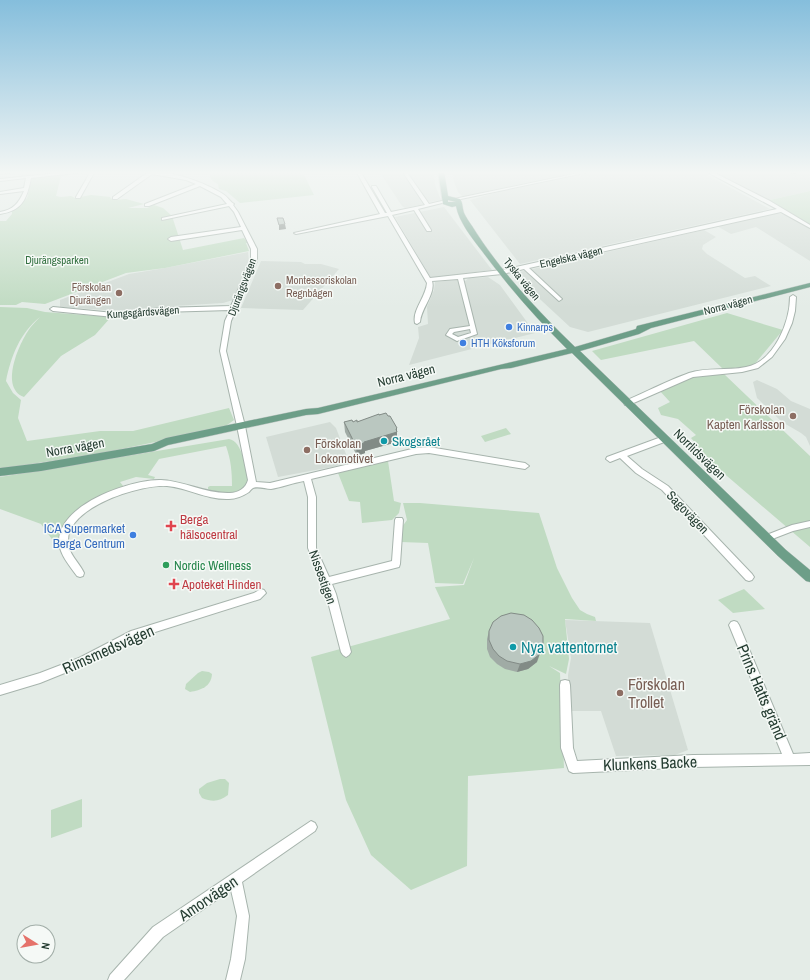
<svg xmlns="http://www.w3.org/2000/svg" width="810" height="980" font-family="'Archivo Narrow',sans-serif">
  <rect width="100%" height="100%" fill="#e4ece7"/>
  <g fill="#d3dcd6">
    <polygon points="379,171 400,171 424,204 405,208 402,206"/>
    <polygon points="406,171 435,171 434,176 435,185 441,200 430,202 427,201"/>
    <polygon points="455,171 489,171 514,173 529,171 584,171 496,189 463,197 458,192 454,182 453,177"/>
    <polygon points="601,171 700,171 770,209 520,264 470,200 502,191"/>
    <polygon points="714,171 810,171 810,191 770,200"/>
    <polygon points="444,207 492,270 431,278 395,217"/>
    <polygon points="776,213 786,215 810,229 810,261 756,227 731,234 717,226"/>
    <polygon points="704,230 716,237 703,245 702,249 707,254 745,278 755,276 771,286 588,332 570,327 529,289 519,272"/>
    <polygon points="248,252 249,261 233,300 223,303 157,307 119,311 60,307 60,300 129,274 165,268"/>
    <polygon points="261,261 301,262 305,264 321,264 339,269 303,310 241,308"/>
    <polygon points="488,277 500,285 535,333 409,365 419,338 418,327 428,324 427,307 434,290 435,282 455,280 465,281 469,278"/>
    <polygon points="757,380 777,389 791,401 810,409 810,446 806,437 801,433 782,422 757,398 753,382"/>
    <polygon points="330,422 336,428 349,462 332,467 278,477 266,437"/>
    <polygon points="565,620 650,623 688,750 675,755 616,756 601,711 569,711 568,675 571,658"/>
  </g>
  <g fill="#c0dbc2">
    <path d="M210,171H302L314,195L240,203L226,191L219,189L218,184C212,181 209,179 210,171Z"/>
    <polygon points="79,172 89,172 88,173 61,176 56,196 61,197 71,196 75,198 91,195 111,197 110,198 115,200 126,199 144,204 128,208 147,208 154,205 163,208 172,216 183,250 244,238 248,243 246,243 249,251 165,268 126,273 45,304 22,302 16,305 0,305 0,221 6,221 12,214 12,211 27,198 32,178"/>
    <polygon points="810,191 810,225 769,201 770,200"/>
    <path d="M0,307L27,308L45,312L111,317L95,335L61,356L24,397C0,388 18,346 28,331C31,326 36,321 40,317C20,333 11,356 6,381L13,393L21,400L18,418L27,441L100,431H133L229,408L234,420L223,428L107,452L0,469Z"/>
    <polygon points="727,313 783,330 753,366 723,369 694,341 601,360 592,351"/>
    <polygon points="711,372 724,374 810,456 810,547 713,464 691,438 696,435 678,419 661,415 658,408 670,402 659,390 695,375"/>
    <polygon points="506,428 511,434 485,442 481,436"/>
    <path d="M229,439C243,441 246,471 249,483C239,495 221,496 208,489V487L210,486H232C232,472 231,460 226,446L159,459L148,475L155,477L154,479L136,477L120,482L124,487C94,499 59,512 59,549L41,524L0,509V477C77,464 153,452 229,439Z"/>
    <polygon points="388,461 394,501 401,503 399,513 392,520 362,523 360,502 349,501 338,473"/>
    <polygon points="403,503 420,503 539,513 557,568 572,598 580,610 587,614 595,617 596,621 565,619 569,659 566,674 549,666 560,673 564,768 468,776 467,866 411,890 371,855 346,800 311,657 450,619 435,587 464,585 474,558 463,584 435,583 428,543 401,542 402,527 407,520"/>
    <polygon points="744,589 765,609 733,613 718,600"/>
    <path d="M202,671L209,672L212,674C211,687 201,690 190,692L185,689L186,684L198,673Z"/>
    <path d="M220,779H225L229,783L228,795C219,802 212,802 202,798L199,793V789L207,783Z"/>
    <polygon points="82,799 82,827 51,838 51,810"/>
  </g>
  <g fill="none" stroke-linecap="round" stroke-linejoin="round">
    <g stroke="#92ccca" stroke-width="1">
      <polyline points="515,171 522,171"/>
      <polyline points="237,174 239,171"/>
    </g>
    <defs>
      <g id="minor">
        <polygon points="14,171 25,171 0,174 0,172"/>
        <path d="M76,171H85L83,172L31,178C27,199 22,211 0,214V212C13,210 19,203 24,191L0,194V192L24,188L26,178L0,181V179Z"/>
        <polygon points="91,171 95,171 80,198 76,198 76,197"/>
        <path d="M136,171C160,167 203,181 223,194C228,197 230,202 234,204L233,205L238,212L257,249V261L231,321L226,351L245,426L256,482L270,483L416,448L429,447L525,463L529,466L525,469L429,453L416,454L311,479L316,497V548L329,577L392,561L395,520L396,518H402L403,520L400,564L399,567L332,584L336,594L351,652L349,655L346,657L343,655L341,652L326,594L308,548V497L304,481C293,483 282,487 271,489C266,489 258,486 253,488C251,489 250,491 249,492C243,496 236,499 229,499C207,500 188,488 167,486C140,484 67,507 68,541C68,554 79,562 84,573L83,576L80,577L77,576C70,566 59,554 59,541C59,504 132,479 161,480C185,481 206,494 230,493C238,493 246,488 248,480L237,426L220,351L225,321L230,310L161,312L114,317L53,311L50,309L53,307L114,313L161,308L231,306L251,261V249L242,230L171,241L168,239L171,237L241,227L234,212L229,206L162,220V218L227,204L221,197L200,186L149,206H145V204L196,184L186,180L152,174L117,199H113V197L147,173Z"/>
        <path d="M356,171H360L385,213H387L372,187V186H376L391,212L425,205L402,171H406L429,204L446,200V202L418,209L431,230V231H427L414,210L392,215L430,278L502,270L777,209L707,172V171H711L770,201L810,225V228L781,212L529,268L561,298L562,299L559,301L524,269L502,274L463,278L477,334L457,341L446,335L450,329L470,326L458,279L432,281C436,294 421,308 420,322L417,324L415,323C412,310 426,297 427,283L388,216L296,234L294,233L380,214ZM470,329L471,333L458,337L452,334L454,332Z"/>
        <polygon points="588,171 594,171 456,200 454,199"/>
        <path d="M793,295L796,297L795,311L792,323L785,339L772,357L758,368L742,372L693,377L629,405H625L624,403L625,401C646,392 667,381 689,373C707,367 727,371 746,367C774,362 790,322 790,297Z"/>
        <polygon points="664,436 668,439 667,441 627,456 642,469 668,486 752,574 754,577 752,580 749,581 746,580 662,490 636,473 620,458 610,462 606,459 607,457"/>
        <polygon points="810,521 810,527 793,531 767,541 764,540 763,538 764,536 792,525"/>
        <polygon points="261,589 264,590 266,593 260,599 133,639 87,664 40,683 0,695 0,685 40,673 79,658 131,631 254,593"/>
        <polygon points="734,621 737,622 739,625 793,754 810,753 810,765 693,767 573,773 569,771 561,748 560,685 561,681 565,680 569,681 570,685 573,748 577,761 693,755 782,754 729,625 731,622"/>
        <polygon points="311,821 315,823 317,827 315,831 242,882 249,916 245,959 240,980 226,980 231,959 237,916 231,890 163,937 124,980 108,980 110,975 153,927"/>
      </g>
      <path id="major" d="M438,171H444L448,196L460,199C463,203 462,207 464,213C466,217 469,222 472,226C500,271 537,310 575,347L633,330L636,329L637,326L810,283V287L651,328L639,334L580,351L786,550L810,570V582L806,581L778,556L572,353L511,368L501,369L318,414L306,415L168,445L154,451L41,471L0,476V468L41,463L152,444L166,438L306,409L318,408L567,349C536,318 508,286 482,251C472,238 459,222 456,206L452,207L443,204ZM448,200L456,202H448Z"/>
    </defs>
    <use href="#minor" stroke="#a7b4ad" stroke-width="2"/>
    <use href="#major" stroke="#c2c9c6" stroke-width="1"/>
    <use href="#minor" fill="#fff" fill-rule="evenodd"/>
    <use href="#major" fill="#6d9e88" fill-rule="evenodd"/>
  </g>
  <g fill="#a0aba5">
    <polygon points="785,171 807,171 793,174"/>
    <polygon points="379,415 388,416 397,428 397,442 365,451 365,453 357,456 345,432 344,422 357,422"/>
    <polygon points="489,631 537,662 528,669 517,672 505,669 497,664 490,657 487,649 487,639"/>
  </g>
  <g fill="#828b86">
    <polygon points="795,171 807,171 793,174"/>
    <polygon points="285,224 286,229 279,230 279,225"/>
    <polygon points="397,428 397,442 365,451 365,453 357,456 356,446 364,442"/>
    <polygon points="543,645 537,662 528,669 517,672 520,664"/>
  </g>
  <g fill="#bac7c0" stroke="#828b86">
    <polygon points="277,218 283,218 285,224 279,225"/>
    <polygon points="386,413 388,416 390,416 397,428 396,429 397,432 364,442 364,443 356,446 344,422 352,420 353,422 357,420 357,422 379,414 379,415"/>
    <polygon points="511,613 524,615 532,620 539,628 543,636 543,645 540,654 531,661 520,664 507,661 499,656 493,649 489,640 489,631 493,622 501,616"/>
  </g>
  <linearGradient id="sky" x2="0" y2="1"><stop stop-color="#85bedc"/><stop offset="0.56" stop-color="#f3f6f4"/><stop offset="1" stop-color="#f3f6f4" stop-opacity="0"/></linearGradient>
  <rect width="810" height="308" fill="url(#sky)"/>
  <g fill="#8d6e63" stroke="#f5f9f6" stroke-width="1.5">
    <circle cx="278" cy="286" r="4"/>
    <circle cx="119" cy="293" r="4"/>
    <circle cx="793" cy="416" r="4"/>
    <circle cx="307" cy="450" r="4"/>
    <circle cx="620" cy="693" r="4"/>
  </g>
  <g fill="#3f7fe0" stroke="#f5f9f6" stroke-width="1.5">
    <circle cx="509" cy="327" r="4"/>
    <circle cx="463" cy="343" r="4"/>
    <circle cx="133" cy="535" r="4"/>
  </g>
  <g fill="#0f9aa8" stroke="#f5f9f6" stroke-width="1.5">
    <circle cx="384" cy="441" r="4"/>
    <circle cx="513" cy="647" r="4"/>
  </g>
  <g fill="#e0444e" stroke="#f5f9f6" stroke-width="1.5">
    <path d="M169 520h4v4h4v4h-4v4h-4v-4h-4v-4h4z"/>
    <path d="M172 578h4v4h4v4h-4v4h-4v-4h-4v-4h4z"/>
  </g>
  <circle fill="#2e9e5b" stroke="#f5f9f6" stroke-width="1.5" cx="166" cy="565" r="4"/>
  <g text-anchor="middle" stroke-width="3" stroke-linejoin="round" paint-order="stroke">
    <g font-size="11" fill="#253d32" stroke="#f5f9f6">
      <text transform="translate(571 257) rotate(-13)" y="4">Engelska vägen</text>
      <text transform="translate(522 279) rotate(51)" y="4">Tyska vägen</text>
      <text transform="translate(242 287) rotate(-69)" y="4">Djurängsvägen</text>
      <text transform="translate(728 305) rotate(-15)" y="4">Norra vägen</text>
      <text transform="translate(143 312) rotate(-4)" y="4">Kungsgårdsvägen</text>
    </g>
    <g font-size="11" fill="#337040" stroke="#f5f9f6">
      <text x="57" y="264">Djurängsparken</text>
    </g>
    <g font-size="11" fill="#785e54" stroke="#f5f9f6" text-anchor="start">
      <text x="286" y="284">Montessoriskolan<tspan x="286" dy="13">Regnbågen</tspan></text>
      <text x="111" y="291" text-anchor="end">Förskolan<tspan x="111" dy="13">Djurängen</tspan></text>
    </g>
    <g font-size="11" fill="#366cbe" stroke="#f5f9f6" text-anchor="start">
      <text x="517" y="331">Kinnarps</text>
      <text x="471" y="347">HTH Köksforum</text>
    </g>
    <g font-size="13" fill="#253d32" stroke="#f5f9f6">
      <text transform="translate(406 375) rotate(-14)" y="5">Norra vägen</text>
      <text transform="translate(75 447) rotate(-10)" y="5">Norra vägen</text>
      <text transform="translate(700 454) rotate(44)" y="5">Norrlidsvägen</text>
      <text transform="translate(688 512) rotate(46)" y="5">Sagovägen</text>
      <text transform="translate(323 577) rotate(70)" y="5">Nissestigen</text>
    </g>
    <g font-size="13" fill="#785e54" stroke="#f5f9f6" text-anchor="end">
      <text x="785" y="414">Förskolan<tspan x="785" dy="15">Kapten Karlsson</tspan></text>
      <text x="315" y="448" text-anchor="start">Förskolan<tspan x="315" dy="15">Lokomotivet</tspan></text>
    </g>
    <g font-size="13" fill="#0d838f" stroke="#f5f9f6" text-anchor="start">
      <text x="392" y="446">Skogsrået</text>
    </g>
    <g font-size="13" fill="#be3a42" stroke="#f5f9f6" text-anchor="start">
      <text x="180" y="524">Berga<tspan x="180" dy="15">hälsocentral</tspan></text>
      <text x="182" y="589">Apoteket Hinden</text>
    </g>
    <g font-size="13" fill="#366cbe" stroke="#f5f9f6" text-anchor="end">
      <text x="125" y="533">ICA Supermarket<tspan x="125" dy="15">Berga Centrum</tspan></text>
    </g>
    <g font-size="13" fill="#27864d" stroke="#f5f9f6" text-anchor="start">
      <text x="174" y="570">Nordic Wellness</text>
    </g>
    <g font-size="16" fill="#0d838f" stroke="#f5f9f6" text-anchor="start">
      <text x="521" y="653">Nya vattentornet</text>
    </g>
    <g font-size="16" fill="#253d32" stroke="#f5f9f6">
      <text transform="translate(108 649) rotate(-24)" y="6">Rimsmedsvägen</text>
      <text transform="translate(762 692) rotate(67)" y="6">Prins Hatts gränd</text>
      <text transform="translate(650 763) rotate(-2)" y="6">Klunkens Backe</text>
      <text transform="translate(208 898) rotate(-34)" y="6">Amorvägen</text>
    </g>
    <g font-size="16" fill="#785e54" stroke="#f5f9f6" text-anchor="start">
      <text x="628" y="690">Förskolan<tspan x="628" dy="18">Trollet</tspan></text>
    </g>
  </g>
  <g transform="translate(36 944) rotate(101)"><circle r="19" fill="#f5f9f6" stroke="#a2aea8"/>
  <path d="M0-3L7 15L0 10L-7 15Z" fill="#e5726a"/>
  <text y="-6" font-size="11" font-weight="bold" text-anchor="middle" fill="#253d32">N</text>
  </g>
</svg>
